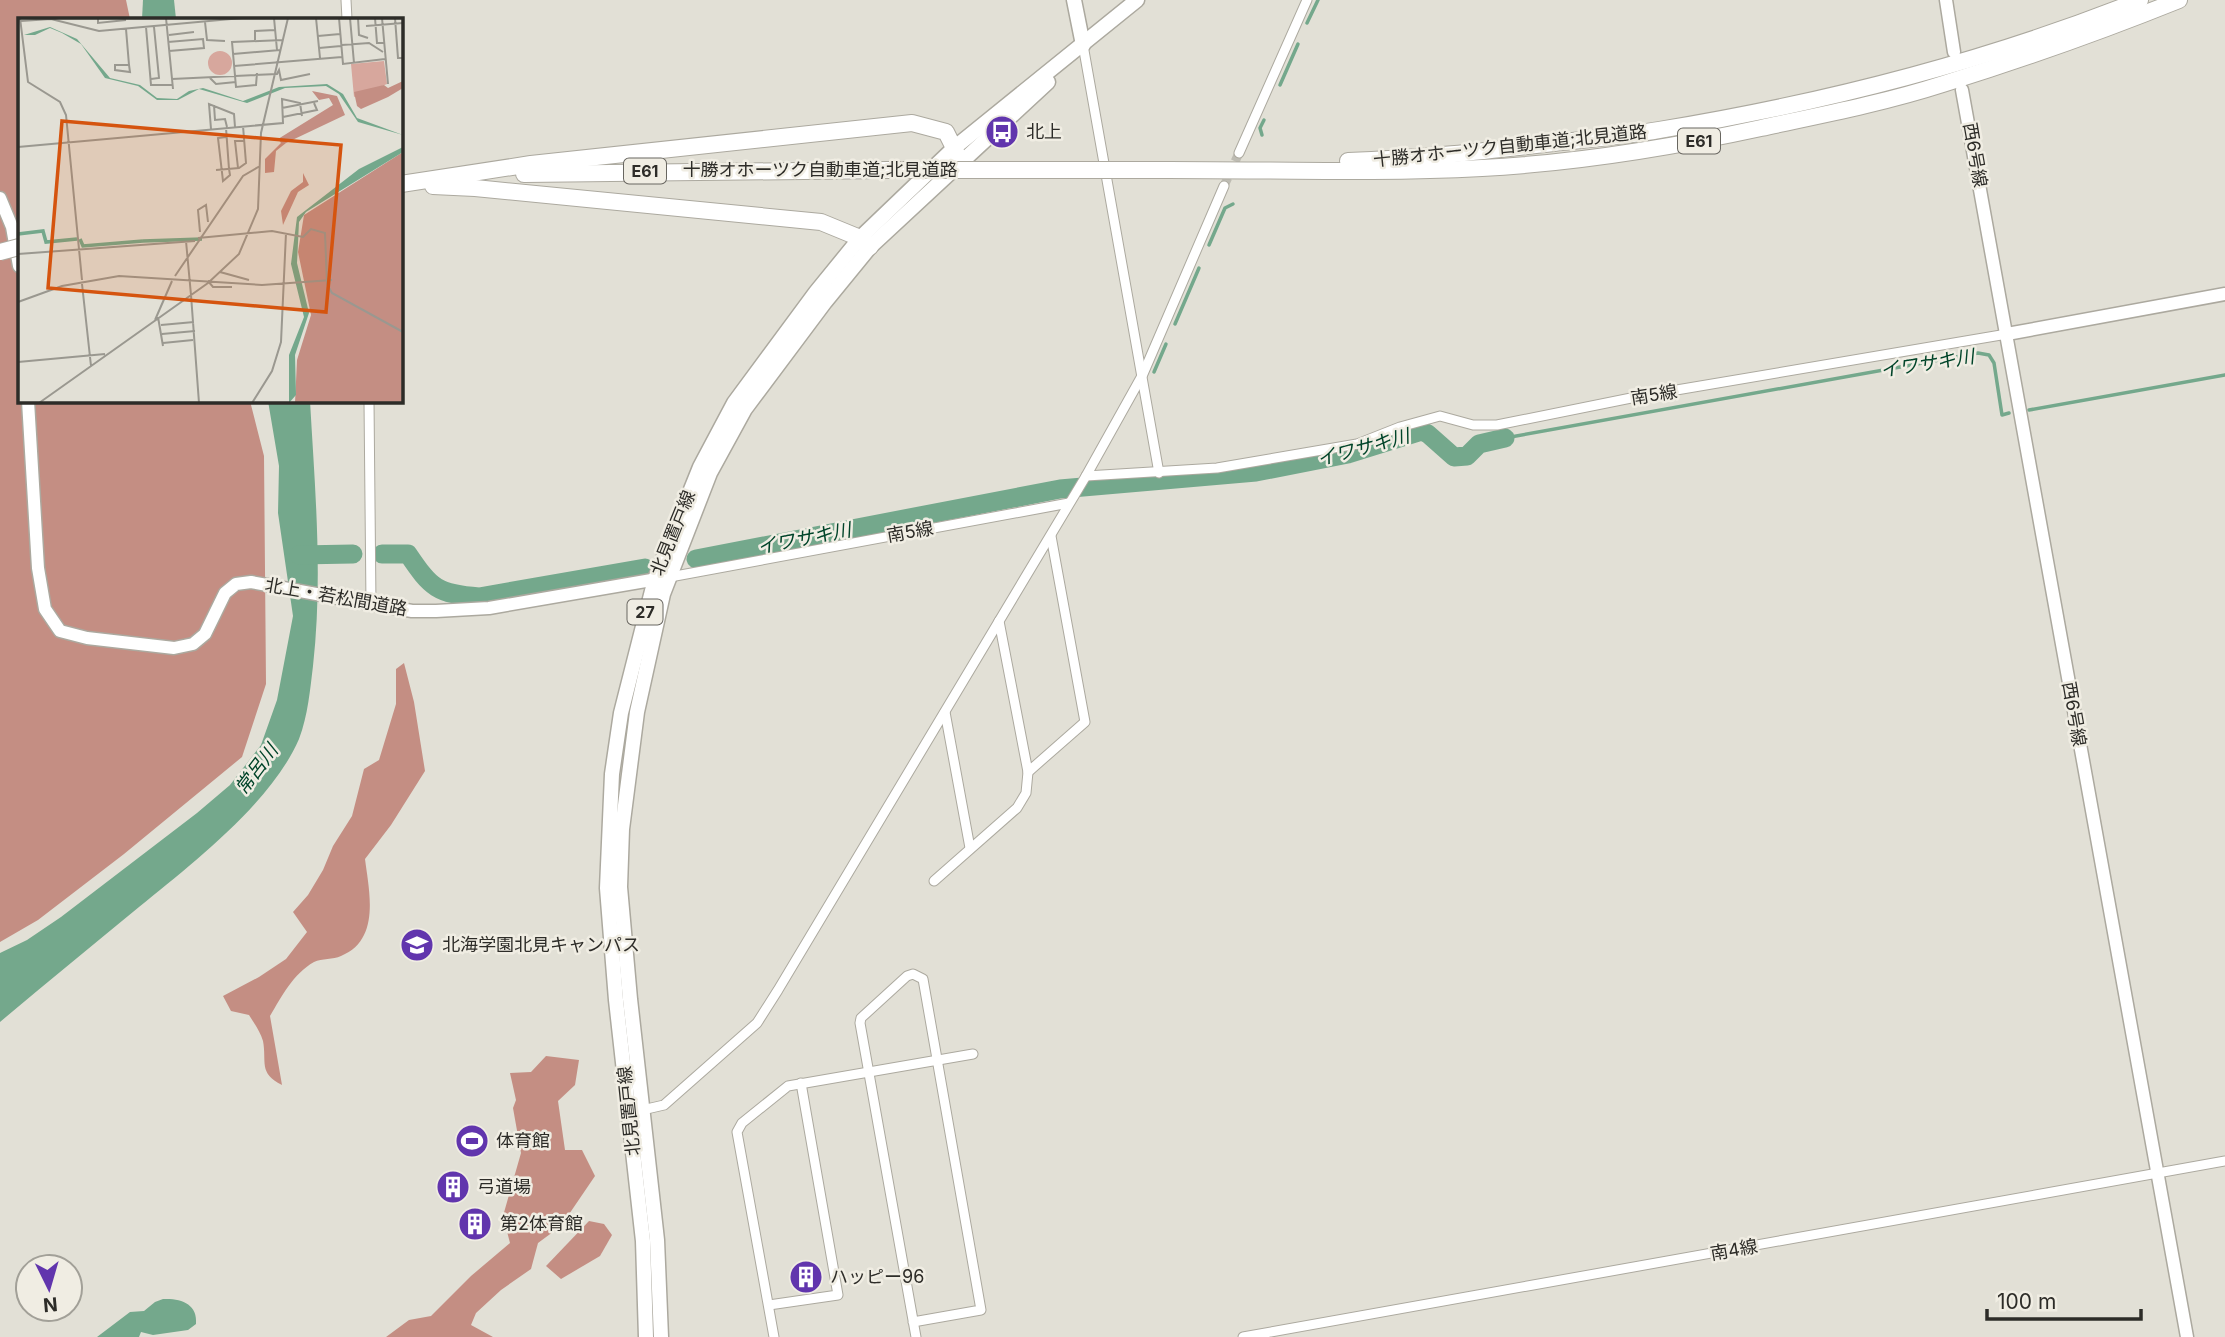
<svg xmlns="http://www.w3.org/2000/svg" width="2225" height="1337" font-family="Inter,'Noto Sans JP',sans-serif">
  <rect width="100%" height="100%" fill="#e2e0d6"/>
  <g fill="#c48e83">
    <polygon points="0,0 126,0 130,19 19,19 19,401 250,401 264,456 266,684 242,757 124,854 38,920 0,942"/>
    <path d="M404,663L414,702L425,771L391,825L365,859C369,891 381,940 341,956C333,960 322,958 314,962C293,974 282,996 270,1016L282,1085C258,1073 267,1062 263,1041C260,1031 254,1023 249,1015L231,1011L223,996L259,977L286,959L307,932L293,912L308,895L323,870L333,846L352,816L364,769L379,760L396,704V669Z"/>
    <polygon points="546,1056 579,1060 575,1085 558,1101 565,1150 582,1150 595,1176 561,1226 538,1243 531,1269 501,1290 476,1313 471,1325 493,1337 386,1337 409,1320 431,1316 471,1276 510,1243 503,1216 521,1153 513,1108 516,1100 510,1073 531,1072"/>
    <polygon points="589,1221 604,1224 612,1235 600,1256 561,1279 546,1266"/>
  </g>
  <g fill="#74a88c">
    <polygon points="143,0 174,0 176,19 142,19"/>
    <path d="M268,401H310C315,489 323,577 313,666C310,690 308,715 299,739C272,802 192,864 139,907C93,945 46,983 0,1022V953L27,940L61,917L197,813L230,785L261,745L277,700L293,616L278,513L279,466Z"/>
    <path d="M163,1299C181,1298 198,1304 196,1324L188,1330L153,1335L141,1332L139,1337H97L130,1312L144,1311L155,1302Z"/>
  </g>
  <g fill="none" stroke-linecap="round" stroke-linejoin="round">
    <g stroke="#74a88c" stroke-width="3.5">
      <polyline points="1307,23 1318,0"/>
      <polyline points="1280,85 1298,44"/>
      <polyline points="1262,135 1260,128 1264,120"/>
      <polyline points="1209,245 1225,208 1233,204"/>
      <polyline points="1175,324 1199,268"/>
      <polyline points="1154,372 1166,344"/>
      <polyline points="2029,410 2225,375"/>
      <polyline points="1505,438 1978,353 1989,355 1994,363 2002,415 2009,413"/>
      <polyline points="1092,486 1094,482"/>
    </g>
    <g stroke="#74a88c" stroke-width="19">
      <path d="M382,554H408C431,588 437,594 479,597L645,568"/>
      <polyline points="299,555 353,554"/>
      <polyline points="696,559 1060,489 1256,472 1348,454 1422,431 1428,434 1454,457 1467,456 1479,444 1505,438"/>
    </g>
    <polyline stroke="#bebcb3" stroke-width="9" stroke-dasharray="9 4.5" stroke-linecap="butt" points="1224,186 1239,153"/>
    <defs>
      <g id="street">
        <polyline points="346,0 347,19"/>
        <polyline points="1083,45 1159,473"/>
        <polyline points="1239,153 1307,0"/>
        <polyline points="369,401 371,604"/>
        <polyline points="1086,476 1217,468 1357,444 1400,427 1440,416 1473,425 1497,425 1641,396 2007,334"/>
        <polyline points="670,577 1069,503"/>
        <polyline points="999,621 1028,772 1085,722 1051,536"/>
        <polyline points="945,712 970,848"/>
        <polyline points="934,881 1017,808 1026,793 1028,772"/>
        <polyline points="638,1111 664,1105 757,1023 778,990 1086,476 1143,374 1224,186"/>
        <polyline points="769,1305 838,1295 801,1083"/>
        <polyline points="913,1322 981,1310 923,979 913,974 907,976 861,1018 860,1023 916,1337"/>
        <polyline points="774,1337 737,1132 742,1123 788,1086 973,1054"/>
        <polyline points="1243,1337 2225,1161"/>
      </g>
      <g id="secondary">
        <polyline points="1946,0 1954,52"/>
        <polyline points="1962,90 2187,1337"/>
        <polyline points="0,198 12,227 19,266"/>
        <polyline points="2007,334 2225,294"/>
        <polyline points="28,401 38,568 45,609 60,631 87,638 174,648 193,644 205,634 225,593 236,584 251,582 371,604 412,611 436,611 489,608 663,578"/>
      </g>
      <g id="primary">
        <polyline points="1074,0 1083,45"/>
        <polyline points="646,1337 643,1241 616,1000 607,888 612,774 621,713 655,579 700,467 734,403 816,292 860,238 954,148 1137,0"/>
        <polyline points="661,1337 657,1240 630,999 620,887 622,829 637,712 663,594 710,473 745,409 825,302 870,247 1048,82"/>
      </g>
      <g id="highway">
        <path d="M1348,161C1417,159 1486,151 1554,143C1589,139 1625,136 1659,130C1823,103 1985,62 2140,0"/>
        <path d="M1140,170C1254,169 1368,174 1482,168C1576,163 1669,148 1761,128C1822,115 1884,103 1943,84C2023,59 2102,31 2179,0"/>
        <polyline points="524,174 889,170"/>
        <polyline points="401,184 531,164 912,123 946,132 961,162"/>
        <polyline points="433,186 475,188 821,222 860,238 870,247"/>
      </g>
    </defs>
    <use href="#street" stroke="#aca99f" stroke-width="11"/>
    <use href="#secondary" stroke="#aca99f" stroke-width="15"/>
    <use href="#primary" stroke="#aca99f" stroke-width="17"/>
    <use href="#highway" stroke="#aca99f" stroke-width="18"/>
    <use href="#street" stroke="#fff" stroke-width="9"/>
    <use href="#secondary" stroke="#fff" stroke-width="12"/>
    <use href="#primary" stroke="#fff" stroke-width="14"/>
    <use href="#highway" stroke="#fff" stroke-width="16"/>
    <defs>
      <g id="highway-bridge">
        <polyline points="889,170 1140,170"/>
        <polyline points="0,252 19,247"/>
      </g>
    </defs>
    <use href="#highway-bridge" stroke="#aca99f" stroke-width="18" stroke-linecap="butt"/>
    <use href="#highway-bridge" stroke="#fff" stroke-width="16"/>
  </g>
  <defs>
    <symbol id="bus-disc" viewBox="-11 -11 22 22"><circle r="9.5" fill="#6135ad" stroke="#f0ede3"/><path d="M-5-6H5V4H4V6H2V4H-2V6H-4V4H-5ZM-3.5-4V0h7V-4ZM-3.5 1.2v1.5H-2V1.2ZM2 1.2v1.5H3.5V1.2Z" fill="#fff"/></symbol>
    <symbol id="university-disc" viewBox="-11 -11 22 22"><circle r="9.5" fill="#6135ad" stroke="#f0ede3"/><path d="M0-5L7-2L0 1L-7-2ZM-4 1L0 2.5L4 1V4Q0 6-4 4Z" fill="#fff"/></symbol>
    <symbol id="stadium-disc" viewBox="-11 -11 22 22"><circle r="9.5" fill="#6135ad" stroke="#f0ede3"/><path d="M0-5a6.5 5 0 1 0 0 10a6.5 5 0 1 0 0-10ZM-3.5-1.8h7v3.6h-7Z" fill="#fff"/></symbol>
    <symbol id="building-disc" viewBox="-11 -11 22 22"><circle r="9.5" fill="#6135ad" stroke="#f0ede3"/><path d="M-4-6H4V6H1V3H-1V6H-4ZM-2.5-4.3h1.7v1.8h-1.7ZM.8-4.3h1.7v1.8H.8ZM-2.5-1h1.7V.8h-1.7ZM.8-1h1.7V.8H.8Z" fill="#fff"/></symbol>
  </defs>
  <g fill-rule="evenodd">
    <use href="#bus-disc" x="983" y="113" width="38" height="38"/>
    <use href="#university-disc" x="398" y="926" width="38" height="38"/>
    <use href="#stadium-disc" x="453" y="1122" width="38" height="38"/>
    <use href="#building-disc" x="434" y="1168" width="38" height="38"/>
    <use href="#building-disc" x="456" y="1205" width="38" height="38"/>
    <use href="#building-disc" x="787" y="1258" width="38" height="38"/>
  </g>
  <g text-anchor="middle" stroke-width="5" stroke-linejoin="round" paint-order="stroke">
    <g fill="#f0ede3" stroke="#686660" stroke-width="2">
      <rect x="1678" y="128.5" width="42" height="25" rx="5"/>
      <rect x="624" y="158.5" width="42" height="25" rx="5"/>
      <rect x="627.5" y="599.5" width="35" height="25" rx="5"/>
    </g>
    <g font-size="16" font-weight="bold" fill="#2d2c28">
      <text x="1699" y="147">E61</text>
      <text x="645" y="177">E61</text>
      <text x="645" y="618">27</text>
    </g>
    <g font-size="18" fill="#2d2c28" stroke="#f0ede3" text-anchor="start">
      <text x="1026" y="138">北上</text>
      <text x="442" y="951">北海学園北見キャンパス</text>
      <text x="496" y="1147">体育館</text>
      <text x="477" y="1193">弓道場</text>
      <text x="500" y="1230">第2体育館</text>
      <text x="830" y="1283">ハッピー96</text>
    </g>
    <g font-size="18" fill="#2d2c28" stroke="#f0ede3">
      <text transform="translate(1510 146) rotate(-6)" y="6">十勝オホーツク自動車道;北見道路</text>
      <text transform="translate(1975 155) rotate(80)" y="6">西6号線</text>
      <text x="820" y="176">十勝オホーツク自動車道;北見道路</text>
      <text transform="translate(1654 395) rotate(-9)" y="6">南5線</text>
      <text transform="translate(910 532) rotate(-10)" y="6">南5線</text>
      <text transform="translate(673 533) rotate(-68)" y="6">北見置戸線</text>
      <text transform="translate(336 597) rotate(10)" y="6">北上・若松間道路</text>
      <text transform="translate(2074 714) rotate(80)" y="6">西6号線</text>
      <text transform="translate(629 1111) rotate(-96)" y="6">北見置戸線</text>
      <text transform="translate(1734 1250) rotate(-10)" y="6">南4線</text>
    </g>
    <g font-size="19" font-style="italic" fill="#004429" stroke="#f0ede3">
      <text transform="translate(1927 363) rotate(-9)" y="7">イワサキ川</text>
      <text transform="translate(1363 447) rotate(-15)" y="7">イワサキ川</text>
      <text transform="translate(804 538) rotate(-11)" y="7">イワサキ川</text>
      <text transform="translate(256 769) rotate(-53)" y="7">常呂川</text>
    </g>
  </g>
  <g transform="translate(18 18)">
    <rect width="385" height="385" fill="#e2e0d6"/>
    <path d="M190 45a12 12 0 1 1 24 0a12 12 0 1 1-24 0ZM366,43L369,66L336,79L333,46Z" fill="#d7a79d"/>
    <path d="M385,63V70L370,79L343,91L339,88L336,74L366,67L370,70ZM294,73L319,78L327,97L268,125L258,133L256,154L247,155V141L263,125L260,121L315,87L311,80L301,82ZM385,134V385H277L279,342L293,297L280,234L286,197ZM285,155L291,167L280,174L265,207L263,193L273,173L285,164Z" fill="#c48e83"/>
    <path d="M32,9L59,21L92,60L122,67L139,80L159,81L171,73L185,70L225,83L261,69L309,66L325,76L339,100L385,117L340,104L321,76L308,68L267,70L229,85L181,71L160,82H139L120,68L87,60L63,26L44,15L32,10L17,17H6ZM385,129V134L288,194L281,204L279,245L291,295L277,337L278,377L271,385V337L286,299L273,246L279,199L341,151Z" fill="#74a88c"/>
    <path fill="none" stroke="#74a88c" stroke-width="3.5" d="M0,216L25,213L28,224L59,221M62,221L65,228L125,223M125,223L184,221"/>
    <path fill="none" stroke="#9a9890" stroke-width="2" d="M2,0L10,64L42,84L48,97L64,262M80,0V5L108,2M148,0L155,71M256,0L259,32M298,0L302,40M321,0L325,46L367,41M332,0L336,45M340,0L341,17L350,20M357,0L359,25H366M364,0L370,66M377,0L380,40H385M3,3L33,1L81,13L224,0M187,4L189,22L207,23M348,8L385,5M128,9L133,67H154M108,11L111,47L112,54L97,52V47H111M151,17L176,14M300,18L322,16M237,22V13L257,12M150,24L185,21L186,30L151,33M324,27L351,25L365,34M301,30L323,28M215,36L262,32M216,48L324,39M239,55L238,67L218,69L214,24L265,22M192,60L198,66L218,64M133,61L141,60L136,9M154,61L259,56L261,52L263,62L292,56M196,87L197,102L207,101L209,109M264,90L300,83M265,99L299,92L296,85M208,110L211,151L212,157L205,163L200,120L208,119M193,111L191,86L216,96L217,109M0,129L265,105L264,81L282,85L284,98M220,150L217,123H226M198,152L221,150L228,145L225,108M182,214L180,192L188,187L190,204M180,220L254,213L285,219L293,211L307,215L309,266L314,275L385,314M168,223L173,277M0,236L177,223M202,254L231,262M157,258L225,158L242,148M190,263L195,269H214M64,266L73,348M173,277L181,385M0,284L44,268L101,258L244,267L314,262M140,299L145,328M137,302L154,263M143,307L176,304M144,316L177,313M145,325L175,322M0,344L87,336M21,385L190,265L221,236L240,191L243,115L270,0M234,385L254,353L263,324L268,215"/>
    <path fill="#d5540f" fill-opacity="0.15" stroke="#d5540f" stroke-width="3.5" d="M44,103L323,127L308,294L30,270Z"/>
    <rect width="385" height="385" fill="none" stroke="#2d2c28" stroke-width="3.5"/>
  </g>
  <g transform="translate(49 1288) rotate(175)"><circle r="33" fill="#f0ede3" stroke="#a2a098" stroke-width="2"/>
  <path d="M0-5L12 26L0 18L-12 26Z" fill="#6135ad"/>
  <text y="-10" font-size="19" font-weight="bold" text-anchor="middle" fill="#2d2c28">N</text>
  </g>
  <path d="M1987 1309v10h154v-10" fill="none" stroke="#2d2c28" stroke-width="3.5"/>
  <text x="1997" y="1309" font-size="21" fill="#2d2c28" stroke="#f0ede3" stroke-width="5" paint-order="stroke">100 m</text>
</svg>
